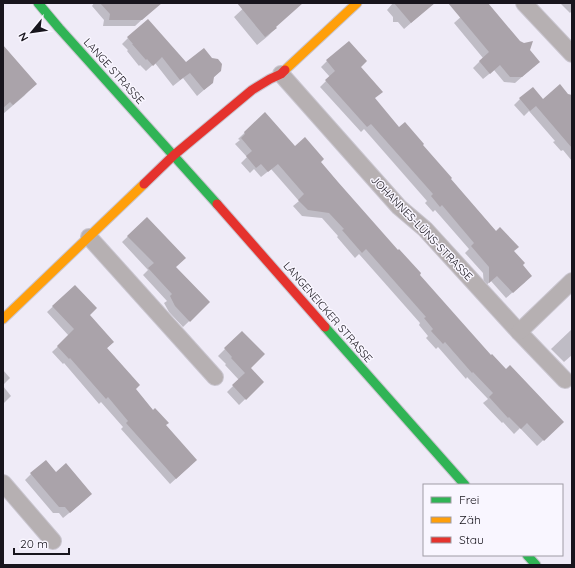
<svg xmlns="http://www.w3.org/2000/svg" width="575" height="568" font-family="Quicksand,sans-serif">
  <rect width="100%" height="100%" fill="#efebf7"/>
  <g fill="#0003">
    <polygon points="94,3 140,3 149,13 135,26 103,26 104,20 92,6"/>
    <polygon points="249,3 297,3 275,27 276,28 268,36 257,45 234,17"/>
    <polygon points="393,3 434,3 404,29 398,22 393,22 393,17 387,10"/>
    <polygon points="478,3 485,3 528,51 532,68 515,83 504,82 494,70 483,79 473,68 483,58 454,23 472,7"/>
    <polygon points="560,3 572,3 572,11 570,13"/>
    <polygon points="128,38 186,63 220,71 212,79 212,83 197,96 183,78 173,86 155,63 146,71 140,65 139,66 127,51 128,50 122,44"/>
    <polygon points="3,47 35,84 24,96 3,114"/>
    <polygon points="327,61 360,67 374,99 399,128 422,145 450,179 513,251 521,265 525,282 506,298 491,281 484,287 483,273 465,253 469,249 435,210 433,212 425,203 427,201 364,129 361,132 320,87 330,77 321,67"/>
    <polygon points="568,95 572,96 572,161 563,150 561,151 553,142 555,141 529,111 524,116 514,105 520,99 543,100"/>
    <polygon points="265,113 295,147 320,162 418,275 556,428 537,446 520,428 514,434 503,422 502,423 483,403 488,399 467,377 466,379 438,347 436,349 426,338 428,336 419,325 420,323 359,254 355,258 337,237 338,236 322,218 302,216 293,206 299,201 271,169 261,177 254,169 250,173 241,163 247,157 235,144 240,140 238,139"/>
    <polygon points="147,218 175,267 209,302 183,327 169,312 164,303 167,301 143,275 148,270 122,242"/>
    <polygon points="75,286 89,315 113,342 106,349 135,389 165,425 190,466 170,484 121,429 123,427 101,402 99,404 64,363 63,364 52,352 69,336 47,312"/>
    <polygon points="572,329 572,355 564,362 551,349"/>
    <polygon points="242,332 249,369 263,382 239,405 227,392 239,380 225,365 226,364 218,356"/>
    <polygon points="3,370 10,378 3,385"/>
    <polygon points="3,386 11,396 3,404"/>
    <polygon points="56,473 85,500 63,518 59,513 53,513 25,480 31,474"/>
  </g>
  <g fill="#aaa3aa">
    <polygon points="100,3 162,3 142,20 109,20 110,14"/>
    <polygon points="237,3 303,3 276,27 277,28 265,37"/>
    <polygon points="394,3 435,3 411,23"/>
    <polygon points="448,3 488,3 520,41 524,43 533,41 530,50 540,62 522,77 510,77 500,65 490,74 479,61 489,52"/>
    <polygon points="148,19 186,62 204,48 212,58 218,59 222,64 221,71 214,77 213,83 204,90 190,73 180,80 162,57 153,66 147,59 146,60 132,44 133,44 127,37"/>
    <polygon points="349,41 367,61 361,67 383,92 375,98 399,127 405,122 424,144 423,145 452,178 451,179 496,231 500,227 519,247 514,251 525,263 523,265 532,276 513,293 497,276 489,283 489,267 471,246 474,243 442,205 440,207 431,196 433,194 371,124 367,127 325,80 335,71 326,60"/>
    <polygon points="3,45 37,84 13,105 10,102 3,108"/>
    <polygon points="560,84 568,94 572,95 572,148 536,106 530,111 519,98 533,87 543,99"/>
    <polygon points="265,112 295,146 305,137 324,159 321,162 338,182 398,250 399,249 421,273 420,275 459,319 491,355 492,354 506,369 510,365 564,422 544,441 527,423 521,429 509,417 508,418 489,397 493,393 473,372 472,373 445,342 443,344 431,331 433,329 424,318 426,317 366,249 362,253 342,230 344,229 329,213 308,210 298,200 304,194 278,164 268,172 261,164 256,168 246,156 252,151 241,138 245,134 244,132"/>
    <polygon points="147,217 186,258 176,267 210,302 190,322 175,306 170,296 172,294 148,268 154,263 127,236"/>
    <polygon points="75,285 97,308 90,315 114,342 107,348 140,385 136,389 153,410 155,408 169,423 166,425 197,460 176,479 126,423 128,421 108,397 106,399 70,358 69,359 57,346 74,329 52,306"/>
    <polygon points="242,331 265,354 251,368 264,382 246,400 232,385 245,373 231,358 232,357 224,348"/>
    <polygon points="46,460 56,472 66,463 92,494 70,513 65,507 59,507 30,473"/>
  </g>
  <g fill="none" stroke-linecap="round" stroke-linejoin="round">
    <defs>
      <g id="street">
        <polyline points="524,3 572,54"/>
        <polyline points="281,74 399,207 425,229 519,332 565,380"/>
        <polyline points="89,237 215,377"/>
        <polyline points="519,332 572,281"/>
        <polyline points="3,483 53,541"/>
      </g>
      <g id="fast">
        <polyline points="38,3 59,28 217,204"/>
        <polyline points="325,327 465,485"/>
        <polyline points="527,555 536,565"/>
      </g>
      <g id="slow">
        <polyline points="285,70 357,3"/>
        <polyline points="3,319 144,184"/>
      </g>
      <g id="jam">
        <polyline points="144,184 174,155 252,90 270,79 281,74 285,70"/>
        <polyline points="217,204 325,327"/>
      </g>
    </defs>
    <use href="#street" stroke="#c9c5cf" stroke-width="18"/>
    <use href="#fast" stroke="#c9c5cf" stroke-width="11"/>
    <use href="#slow" stroke="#c9c5cf" stroke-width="11"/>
    <use href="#jam" stroke="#c9c5cf" stroke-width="11"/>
    <use href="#street" stroke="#b6b0b2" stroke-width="16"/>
    <use href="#fast" stroke="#30b455" stroke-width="9"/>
    <use href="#slow" stroke="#ff9f0a" stroke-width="9"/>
    <use href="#jam" stroke="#e5322d" stroke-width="9"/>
  </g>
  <g text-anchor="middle" stroke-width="3" stroke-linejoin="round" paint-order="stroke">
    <g font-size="11" fill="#18151d" stroke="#f9f6ff">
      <text transform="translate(114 71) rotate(48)" y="4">LANGE STRASSE</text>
      <text transform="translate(422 228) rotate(46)" y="4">JOHANNES-LÜNS-STRASSE</text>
      <text transform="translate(328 312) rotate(49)" y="4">LANGENEICKER STRASSE</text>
    </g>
  </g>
  <rect width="575" height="568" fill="none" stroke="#18151d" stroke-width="8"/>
  <rect x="423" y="484" width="140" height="72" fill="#f9f6ff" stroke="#9f9ca5"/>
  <rect x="431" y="497" width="20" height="6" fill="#30b455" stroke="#9f9ca5"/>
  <text x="459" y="504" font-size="12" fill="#18151d">Frei</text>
  <rect x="431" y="517" width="20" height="6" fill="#ff9f0a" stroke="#9f9ca5"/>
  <text x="459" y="524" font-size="12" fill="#18151d">Zäh</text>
  <rect x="431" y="537" width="20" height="6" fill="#e5322d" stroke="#9f9ca5"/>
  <text x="459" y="544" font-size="12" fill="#18151d">Stau</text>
  <g transform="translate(32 32) rotate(241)" stroke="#f9f6ff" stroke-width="3" paint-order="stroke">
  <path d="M0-3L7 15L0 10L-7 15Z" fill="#18151d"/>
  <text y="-6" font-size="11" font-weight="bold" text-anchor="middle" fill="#18151d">N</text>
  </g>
  <path d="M14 548v6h55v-6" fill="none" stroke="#18151d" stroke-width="2"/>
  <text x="20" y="548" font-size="12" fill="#18151d" stroke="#f9f6ff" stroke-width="3" paint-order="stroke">20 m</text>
</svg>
